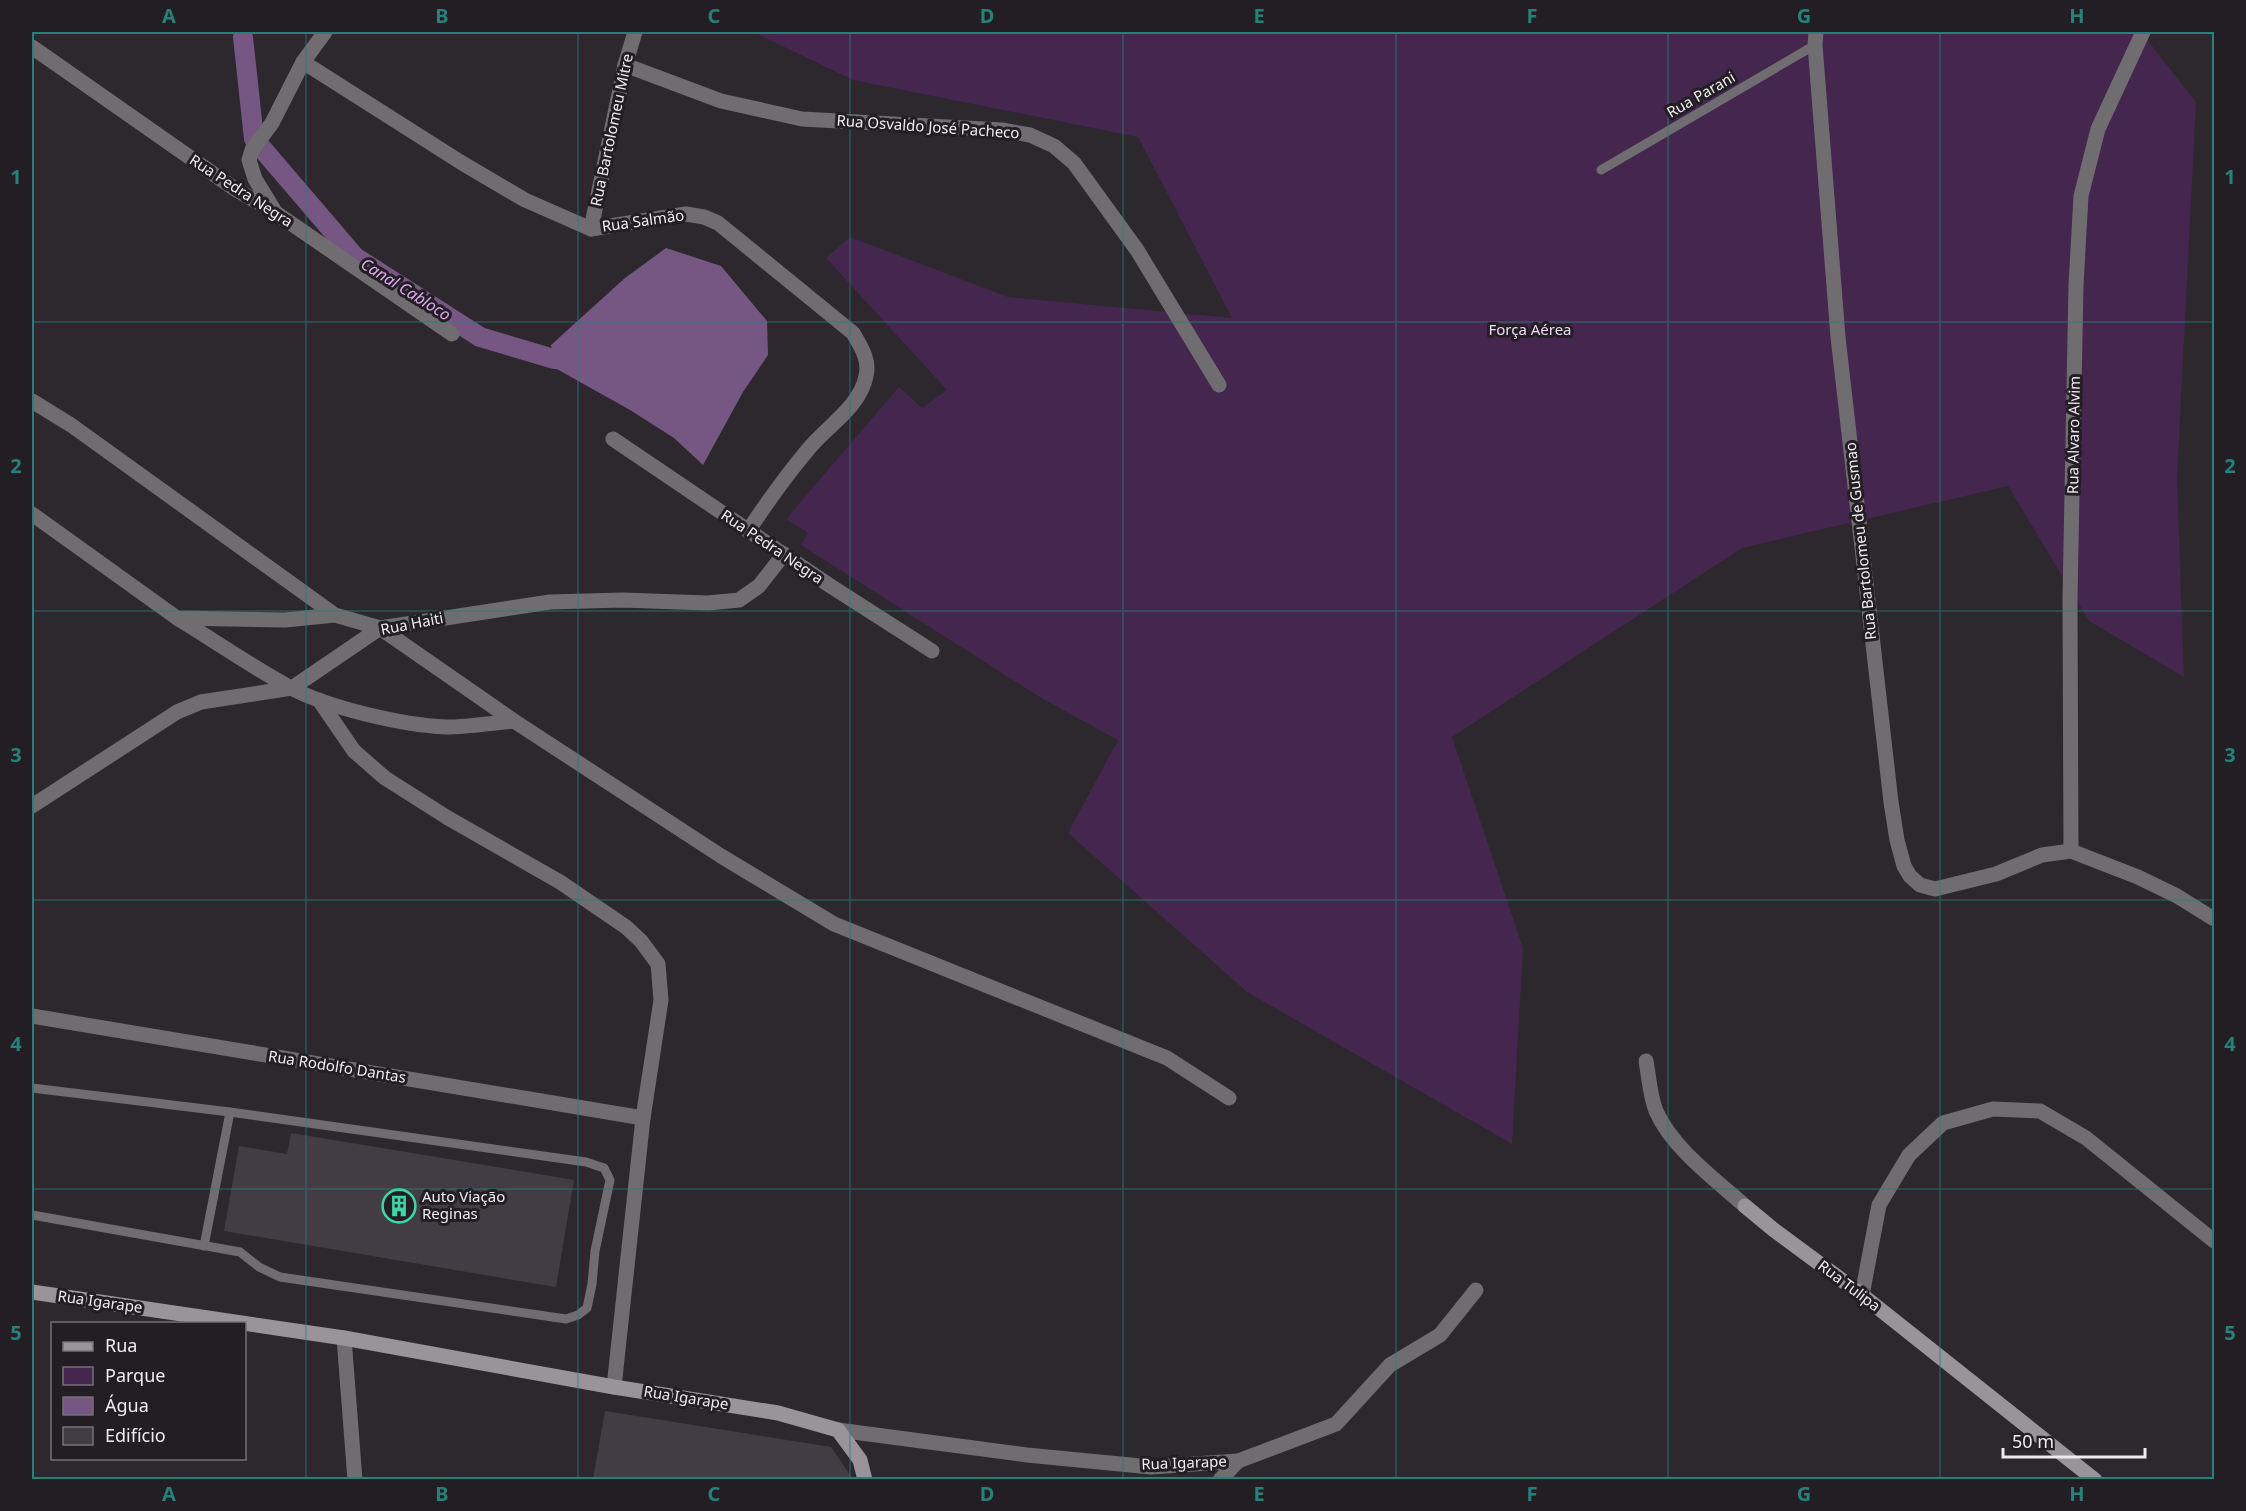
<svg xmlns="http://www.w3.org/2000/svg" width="2246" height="1511" font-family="'Noto Sans',sans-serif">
  <rect width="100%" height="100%" fill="#2c282e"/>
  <polygon fill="#44264f" points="753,32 2141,32 2196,102 2177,479 2184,677 2089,621 2008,486 1742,548 1452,737 1523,948 1512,1144 1247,992 1068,833 1118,740 1041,698 801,545 808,533 786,519 899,387 922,408 947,390 826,258 850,237 1008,297 1232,318 1138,137 853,80"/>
  <polygon fill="#765682" points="666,248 721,266 767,321 768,355 743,392 703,465 674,438 630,410 555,368 551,345 625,278"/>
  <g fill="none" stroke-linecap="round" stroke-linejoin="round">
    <polyline stroke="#765682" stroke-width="20" points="243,37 254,139 355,257 480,337 554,359 581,359"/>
  </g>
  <g fill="#423d44">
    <polygon points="291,1133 574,1180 556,1287 224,1231 239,1146 287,1154"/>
    <polygon points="605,1411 831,1447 853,1479 593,1479"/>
  </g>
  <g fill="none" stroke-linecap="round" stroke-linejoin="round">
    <g stroke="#706d71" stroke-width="9">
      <polyline points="1601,170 1815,45"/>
      <polyline points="32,1088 230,1112 586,1162 604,1168 610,1180 595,1251 592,1284 587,1308 578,1315 566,1319 280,1277 259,1267 240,1252 32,1215"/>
      <polyline points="204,1246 230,1112"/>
    </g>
    <g stroke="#706d71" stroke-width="15">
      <polyline points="1816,32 1815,45 1838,337 1891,802 1897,840 1904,866 1910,876 1920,885 1935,889 1996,874 2042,855 2071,851 2138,877 2177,896 2214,919"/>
      <polyline points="32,47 235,189 276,213 452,334"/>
      <path d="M303,62L462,163L525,200L591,229L686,214L704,217L718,223L853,333C861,347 870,360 866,376C860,408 824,428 806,452C785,477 766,504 748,531"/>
      <polyline points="625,65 721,101 802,119 1002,130 1030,135 1054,146 1074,163 1137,250 1219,385"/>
      <polyline points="274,210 255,179 249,160 252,150 272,123 303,62 325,32"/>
      <polyline points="591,229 625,65 635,32"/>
      <polyline points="32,401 71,425 335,615 380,628 514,721 721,856 834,924 1167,1058 1229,1098"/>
      <polyline points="613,439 829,585 932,651"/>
      <polyline points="32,514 177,618 285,620 335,615"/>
      <path d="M177,618C215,641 252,667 291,688C329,708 402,725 446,727C468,727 492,723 514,721"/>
      <polyline points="319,700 354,751 385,778 448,818 560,882 626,927 641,941 658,964 661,1000 643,1118 614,1387"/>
      <polyline points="32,806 177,712 201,702 292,688 380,628 550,602 622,600 708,603 739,600 759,586 784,554"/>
      <polyline points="2071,851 2070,598 2076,285 2081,196 2098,129 2143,32"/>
      <polyline points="32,1016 643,1118"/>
      <path d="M1646,1061C1649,1077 1650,1096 1656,1111C1672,1148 1716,1180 1745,1206"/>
      <polyline points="1862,1295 1879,1205 1909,1155 1943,1123 1993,1109 2040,1111 2086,1138 2214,1241"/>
      <polyline points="344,1338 355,1480"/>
      <polyline points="838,1430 1027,1455 1151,1467 1238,1461 1336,1424 1390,1365 1440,1335 1476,1290"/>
      <polyline points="1220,1480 1238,1461"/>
    </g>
    <g stroke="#989499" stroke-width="15">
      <polyline points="1745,1206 1774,1230 1862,1295 2095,1480"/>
      <polyline points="32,1292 344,1338 614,1387 778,1413 838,1430 860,1460 865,1480"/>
    </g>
  </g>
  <path fill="none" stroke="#25827b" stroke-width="1.5" stroke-opacity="0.55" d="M306,32V1480M578,32V1480M850,32V1480M1123,32V1480M1396,32V1480M1668,32V1480M1940,32V1480M32,322H2214M32,611H2214M32,900H2214M32,1189H2214"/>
  <defs>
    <symbol id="building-ring" viewBox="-11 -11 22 22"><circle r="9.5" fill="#231e24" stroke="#3ed4a3" stroke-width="1.5"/><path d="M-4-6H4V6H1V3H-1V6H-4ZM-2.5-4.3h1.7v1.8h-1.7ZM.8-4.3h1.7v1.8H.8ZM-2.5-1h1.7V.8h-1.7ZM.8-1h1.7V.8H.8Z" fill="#3ed4a3"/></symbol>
  </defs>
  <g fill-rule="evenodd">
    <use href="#building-ring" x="380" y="1187" width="38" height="38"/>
  </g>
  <g text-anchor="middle" stroke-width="6" stroke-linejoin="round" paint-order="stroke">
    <g font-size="15" fill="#eeebf0" stroke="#231e24">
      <text transform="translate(1701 95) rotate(-30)" y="5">Rua Parani</text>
      <text transform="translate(928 127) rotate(4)" y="5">Rua Osvaldo José Pacheco</text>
      <text transform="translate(612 130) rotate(-78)" y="5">Rua Bartolomeu Mitre</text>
      <text transform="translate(241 191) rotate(33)" y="5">Rua Pedra Negra</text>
      <text transform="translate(643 221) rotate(-8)" y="5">Rua Salmão</text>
      <text transform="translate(2074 435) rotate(-89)" y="5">Rua Alvaro Alvim</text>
      <text transform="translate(1861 541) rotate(-96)" y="5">Rua Bartolomeu de Gusmao</text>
      <text transform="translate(772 547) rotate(34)" y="5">Rua Pedra Negra</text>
      <text transform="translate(412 624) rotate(-11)" y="5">Rua Haiti</text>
      <text transform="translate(337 1067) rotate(9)" y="5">Rua Rodolfo Dantas</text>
      <text transform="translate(1849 1286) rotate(37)" y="5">Rua Tulipa</text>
      <text transform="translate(100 1302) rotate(8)" y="5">Rua Igarape</text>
      <text transform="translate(686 1398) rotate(9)" y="5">Rua Igarape</text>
      <text transform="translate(1184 1463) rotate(-2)" y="5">Rua Igarape</text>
    </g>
    <g font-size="15" fill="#edd9f5" stroke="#231e24">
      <text x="1530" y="335">Força Aérea</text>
    </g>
    <g font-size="15" fill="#eeebf0" stroke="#231e24" text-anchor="start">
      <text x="422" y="1202">Auto Viação<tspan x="422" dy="17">Reginas</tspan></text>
    </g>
    <g font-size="16" font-style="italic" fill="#dba9ee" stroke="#231e24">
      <text transform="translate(406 289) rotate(32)" y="6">Canal Cabloco</text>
    </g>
  </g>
  <rect width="2246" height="1511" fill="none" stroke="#231e24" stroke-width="66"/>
  <rect x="51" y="1322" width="195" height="138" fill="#231e24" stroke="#747076" stroke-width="1.5"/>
  <rect x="63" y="1342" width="30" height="9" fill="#989499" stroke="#747076" stroke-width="1.5"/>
  <text x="105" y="1352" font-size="18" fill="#eeebf0">Rua</text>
  <rect x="63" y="1367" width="30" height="18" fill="#44264f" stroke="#747076" stroke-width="1.5"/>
  <text x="105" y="1382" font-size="18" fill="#eeebf0">Parque</text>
  <rect x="63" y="1397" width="30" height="18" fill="#765682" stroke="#747076" stroke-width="1.5"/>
  <text x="105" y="1412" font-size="18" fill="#eeebf0">Água</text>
  <rect x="63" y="1427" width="30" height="18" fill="#423d44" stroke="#747076" stroke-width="1.5"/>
  <text x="105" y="1442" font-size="18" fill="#eeebf0">Edifício</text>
  <path d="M2003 1448v9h142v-9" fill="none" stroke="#eeebf0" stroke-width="3"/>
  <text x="2012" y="1448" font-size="18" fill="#eeebf0" stroke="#231e24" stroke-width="4.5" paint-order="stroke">50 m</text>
  <rect x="33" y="33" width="2180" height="1445" fill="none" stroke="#25827b" stroke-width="2"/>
  <g font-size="20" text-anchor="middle" font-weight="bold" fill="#25827b">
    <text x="169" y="23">A</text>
    <text x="442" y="23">B</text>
    <text x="714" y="23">C</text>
    <text x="987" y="23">D</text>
    <text x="1259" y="23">E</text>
    <text x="1532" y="23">F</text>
    <text x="1804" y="23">G</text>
    <text x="2077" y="23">H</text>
    <text x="16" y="184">1</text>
    <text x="2230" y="184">1</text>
    <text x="16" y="473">2</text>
    <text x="2230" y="473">2</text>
    <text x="16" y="762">3</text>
    <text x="2230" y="762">3</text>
    <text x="16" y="1051">4</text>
    <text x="2230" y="1051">4</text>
    <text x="16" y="1340">5</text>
    <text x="2230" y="1340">5</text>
    <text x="169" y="1501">A</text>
    <text x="442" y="1501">B</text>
    <text x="714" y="1501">C</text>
    <text x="987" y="1501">D</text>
    <text x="1259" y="1501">E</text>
    <text x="1532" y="1501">F</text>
    <text x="1804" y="1501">G</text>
    <text x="2077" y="1501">H</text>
  </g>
</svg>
